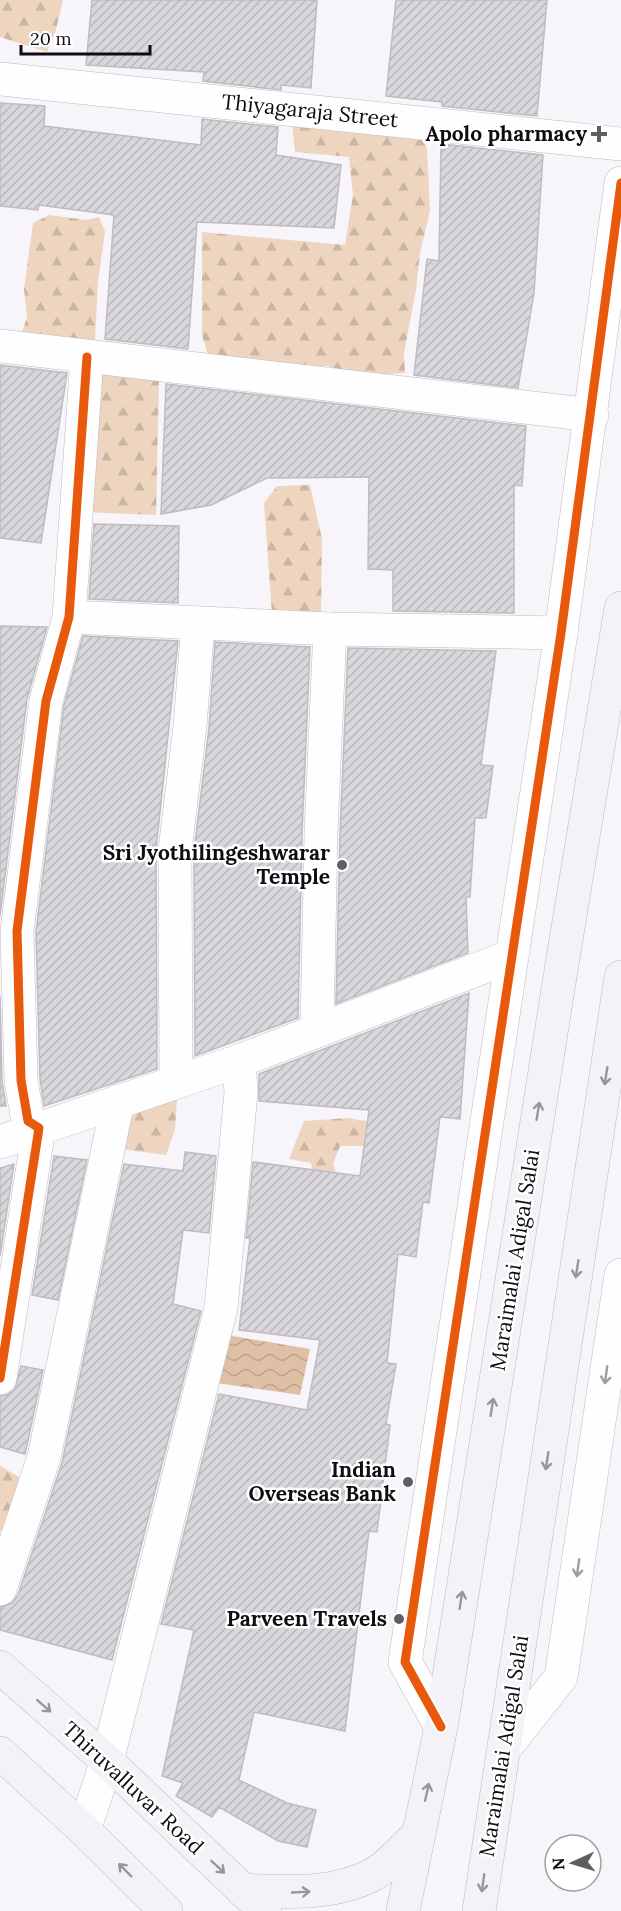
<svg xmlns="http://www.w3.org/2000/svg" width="621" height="1911" font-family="Lora,serif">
  <defs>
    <pattern id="forest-firs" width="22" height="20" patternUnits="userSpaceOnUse" patternTransform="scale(1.5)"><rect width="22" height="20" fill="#eed5c0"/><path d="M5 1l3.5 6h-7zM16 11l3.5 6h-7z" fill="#cbb6a4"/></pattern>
    <pattern id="water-waves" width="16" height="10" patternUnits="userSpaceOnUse" patternTransform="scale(1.5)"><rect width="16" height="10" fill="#dfc0a5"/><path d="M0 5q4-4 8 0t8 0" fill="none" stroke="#bea48d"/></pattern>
    <pattern id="building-hatch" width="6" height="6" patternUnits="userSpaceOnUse" patternTransform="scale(1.5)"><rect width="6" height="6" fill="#d9d7dc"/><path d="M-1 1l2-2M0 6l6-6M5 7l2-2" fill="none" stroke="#b9b7bc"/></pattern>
  </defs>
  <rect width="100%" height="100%" fill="#f7f5fa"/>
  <g fill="url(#forest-firs)">
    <polygon points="0,0 63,0 55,34 47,52 0,37"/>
    <polygon points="292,124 415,132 427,147 430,211 420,253 416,290 404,353 405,373 353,376 329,366 287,366 254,359 210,362 202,335 202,232 345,245 353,195 349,157 295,152"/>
    <polygon points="49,215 86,220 99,217 105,231 98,282 95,340 74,346 21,335 27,317 24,289 33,223"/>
    <polygon points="96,365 159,379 156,515 82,512"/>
    <polygon points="310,485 322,539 321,616 272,614 264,503 277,486"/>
    <polygon points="177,1099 175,1130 166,1155 120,1149 129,1105"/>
    <polygon points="348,1118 401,1127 384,1146 340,1146 333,1164 338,1179 316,1188 311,1163 289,1159 304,1121"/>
    <polygon points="0,1466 24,1480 4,1532 0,1531"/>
  </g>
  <polygon fill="url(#water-waves)" points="221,1334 310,1349 300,1395 210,1382"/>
  <g fill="url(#building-hatch)" stroke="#bebcc1" stroke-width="1.5">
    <polygon points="92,0 317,0 311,88 281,85 281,90 203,81 204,72 86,65"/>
    <polygon points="396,0 547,0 537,116 442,106 442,102 386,96"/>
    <polygon points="0,103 45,106 44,126 201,145 202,119 278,127 276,155 341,165 334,228 197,222 188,349 105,339 114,215 39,205 38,210 0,206"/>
    <polygon points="441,144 543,155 534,293 518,388 414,375 427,259 439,261"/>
    <polygon points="0,365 67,373 41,543 0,538"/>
    <polygon points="166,384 526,426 522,486 514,485 514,613 393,611 393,570 368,569 369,477 267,478 211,505 161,514"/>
    <polygon points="94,524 179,526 178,603 89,599"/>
    <polygon points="0,626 47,627 27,699 0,916"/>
    <polygon points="83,636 178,641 156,850 157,1069 44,1106 40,1078 36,932 64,705"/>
    <polygon points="215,642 310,647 302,833 298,1018 195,1056 194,851 209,728"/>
    <polygon points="348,648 496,651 481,765 493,766 486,818 475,818 470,897 466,897 468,953 336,1004 340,834"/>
    <polygon points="469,993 460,1119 440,1117 429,1203 423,1202 416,1257 398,1254 387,1363 396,1364 386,1424 390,1425 377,1532 369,1531 345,1731 254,1712 239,1780 287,1803 316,1810 307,1847 278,1841 219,1807 212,1817 176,1796 183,1783 162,1776 194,1630 161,1624 219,1394 307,1410 320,1340 239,1330 250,1238 246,1238 253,1162 360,1176 369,1110 259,1101 259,1074"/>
    <polygon points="0,996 2,1081 6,1106 0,1106"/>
    <polygon points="185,1152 216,1156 209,1233 183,1230 173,1304 201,1311 112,1660 0,1630 0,1607 12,1603 18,1595 62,1463 124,1164 183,1171"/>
    <polygon points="54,1156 87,1160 58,1300 32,1295"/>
    <polygon points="14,1164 0,1256 0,1168"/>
    <polygon points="21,1366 43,1370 25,1454 0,1447 0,1396 7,1395 15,1389"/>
  </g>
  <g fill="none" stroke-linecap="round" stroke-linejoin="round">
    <defs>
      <g id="minor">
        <polyline points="0,79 621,144"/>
        <polyline points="0,346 592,415"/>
        <polyline points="69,617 330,629 561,633"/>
        <polyline points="317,1029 321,833 330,629"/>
        <polyline points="176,1082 175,850 190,726 198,623"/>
        <polyline points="0,1142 239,1061 512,956"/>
        <polyline points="0,1378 39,1128 28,1121 21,1080 17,931 46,701 69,617 87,357"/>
        <polyline points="0,1589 44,1457 118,1101"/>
        <polyline points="441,1727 405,1662 561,633 621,183"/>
        <polyline points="504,1749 561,1677 621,1275"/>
        <polyline points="84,1830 107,1761 221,1308 241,1092 239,1061"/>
      </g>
      <g id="major">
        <polyline points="0,1667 107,1761 265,1911"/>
        <polyline points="0,1753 84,1830 166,1911"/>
        <path d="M242,1890C286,1892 333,1896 374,1874C390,1865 405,1846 419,1834"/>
        <polyline points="403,1911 441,1727 562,964 621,608"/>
        <polyline points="479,1911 621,977"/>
      </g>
    </defs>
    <use href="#minor" stroke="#bdbbc0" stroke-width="34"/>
    <use href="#major" stroke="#bcb7c1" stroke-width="34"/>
    <use href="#minor" stroke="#fefefe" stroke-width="33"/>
    <use href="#major" stroke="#f4f2f7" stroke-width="33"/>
    <defs>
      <g id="cycleway">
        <polyline points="0,1378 39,1128 28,1121 21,1080 17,931 46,701 69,617 87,357"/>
        <polyline points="441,1727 405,1662 561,633 621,183"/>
      </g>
    </defs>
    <use href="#cycleway" stroke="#fff" stroke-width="13"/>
    <use href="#cycleway" stroke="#e8590c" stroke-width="9"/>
  </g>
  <defs><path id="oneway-shaft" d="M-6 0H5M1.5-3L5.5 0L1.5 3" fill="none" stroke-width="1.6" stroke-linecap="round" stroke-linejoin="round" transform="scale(1.5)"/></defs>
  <g stroke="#98969b">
    <use href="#oneway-shaft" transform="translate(606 1076) rotate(99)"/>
    <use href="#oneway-shaft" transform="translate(538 1111) rotate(-81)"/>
    <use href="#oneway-shaft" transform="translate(577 1269) rotate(99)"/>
    <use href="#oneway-shaft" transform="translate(492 1407) rotate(-81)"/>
    <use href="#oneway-shaft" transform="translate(547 1461) rotate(99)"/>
    <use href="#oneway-shaft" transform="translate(461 1600) rotate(-81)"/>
    <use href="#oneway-shaft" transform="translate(44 1706) rotate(41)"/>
    <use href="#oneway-shaft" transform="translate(427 1792) rotate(-78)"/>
    <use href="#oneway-shaft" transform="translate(218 1867) rotate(43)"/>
    <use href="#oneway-shaft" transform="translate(125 1870) rotate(-135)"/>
    <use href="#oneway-shaft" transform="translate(483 1883) rotate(98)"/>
    <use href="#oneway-shaft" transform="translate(301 1892) rotate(-3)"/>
  </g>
  <g stroke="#9e9da0">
    <use href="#oneway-shaft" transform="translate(606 1375) rotate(98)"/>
    <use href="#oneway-shaft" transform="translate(578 1568) rotate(98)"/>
  </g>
  <g fill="#605e63" stroke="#fff" stroke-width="2">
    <path d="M596 125h6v6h6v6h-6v6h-6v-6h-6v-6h6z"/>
    <circle cx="342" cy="865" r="6"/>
    <circle cx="408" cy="1482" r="6"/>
    <circle cx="399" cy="1619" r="6"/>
  </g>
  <g text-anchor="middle" stroke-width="5" stroke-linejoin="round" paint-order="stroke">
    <g font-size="21" fill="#0f0c12" stroke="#fff">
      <text transform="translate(310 111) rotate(6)" y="7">Thiyagaraja Street</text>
      <text transform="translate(515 1260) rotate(-81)" y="7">Maraimalai Adigal Salai</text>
      <text transform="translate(504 1746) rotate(-81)" y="7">Maraimalai Adigal Salai</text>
      <text transform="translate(133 1788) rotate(43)" y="7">Thiruvalluvar Road</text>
    </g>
    <g font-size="21" font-weight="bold" fill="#0f0c12" stroke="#fff" text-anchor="end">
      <text x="587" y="141">Apolo pharmacy</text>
      <text x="330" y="860">Sri Jyothilingeshwarar<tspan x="330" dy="24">Temple</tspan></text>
      <text x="396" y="1477">Indian<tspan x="396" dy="24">Overseas Bank</tspan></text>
      <text x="387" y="1626">Parveen Travels</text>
    </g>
  </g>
  <g transform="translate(573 1863) rotate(266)"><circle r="28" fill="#ffffff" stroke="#9f9ea0" stroke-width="1.5"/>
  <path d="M0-4.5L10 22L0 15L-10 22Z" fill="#605e63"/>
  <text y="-9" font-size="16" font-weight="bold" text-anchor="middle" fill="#0f0c12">N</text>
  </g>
  <path d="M21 45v9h129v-9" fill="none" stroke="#0f0c12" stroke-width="3"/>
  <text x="30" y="45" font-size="18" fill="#0f0c12" stroke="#ffffff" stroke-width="4.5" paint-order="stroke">20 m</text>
</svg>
